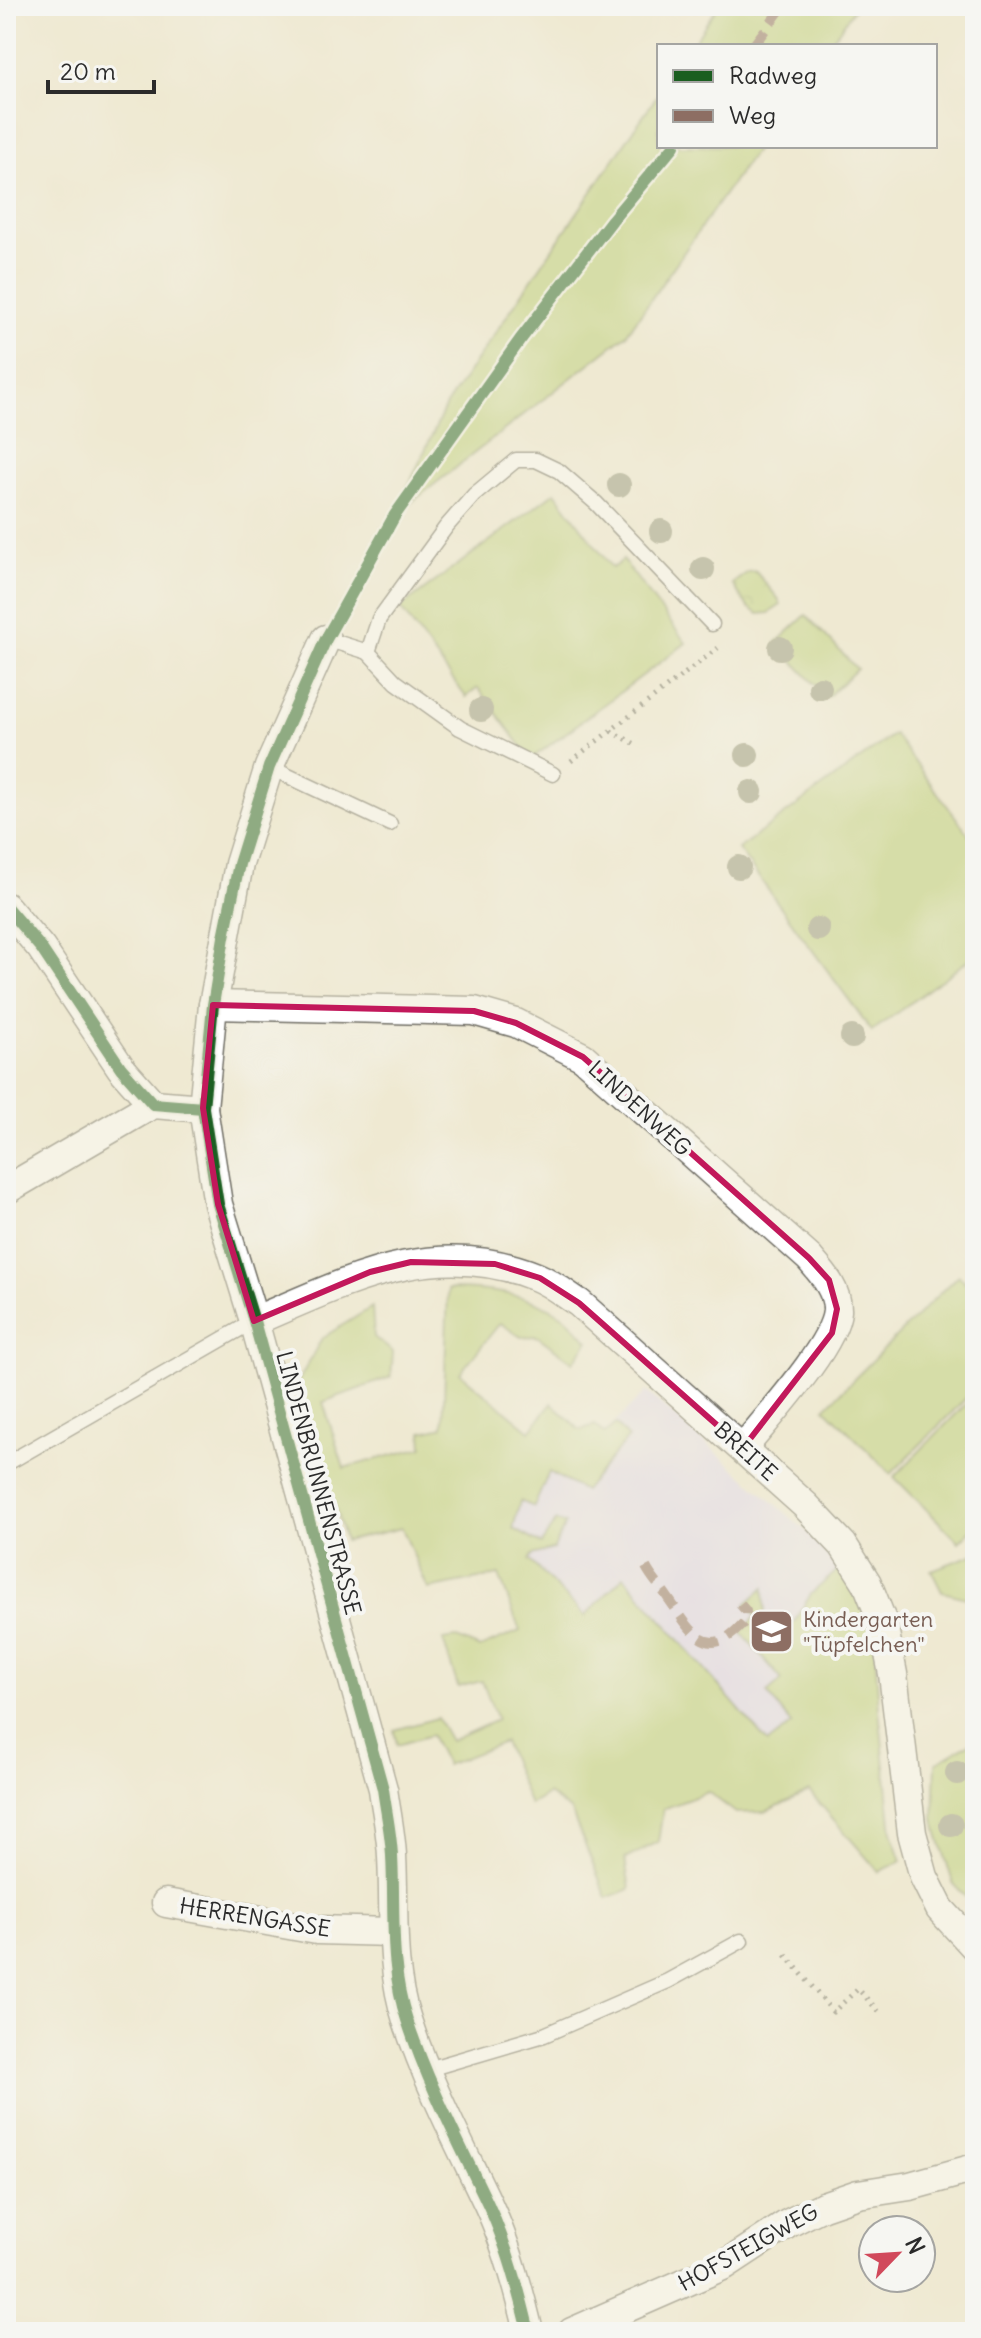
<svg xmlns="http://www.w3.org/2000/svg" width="981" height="2338" font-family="Delius,sans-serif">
  <defs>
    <pattern id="park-crowns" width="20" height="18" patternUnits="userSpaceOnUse" patternTransform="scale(2)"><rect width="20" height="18" fill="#b9cf74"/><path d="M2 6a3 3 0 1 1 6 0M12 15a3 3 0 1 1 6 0" fill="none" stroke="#9fb265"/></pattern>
  </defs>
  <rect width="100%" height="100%" fill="#f6f6f2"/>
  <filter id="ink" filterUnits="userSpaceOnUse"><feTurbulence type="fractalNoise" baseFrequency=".0125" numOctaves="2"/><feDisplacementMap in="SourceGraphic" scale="16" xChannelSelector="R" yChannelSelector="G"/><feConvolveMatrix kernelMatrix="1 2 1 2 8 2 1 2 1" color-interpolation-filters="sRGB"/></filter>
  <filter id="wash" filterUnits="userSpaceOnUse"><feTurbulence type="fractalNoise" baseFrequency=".006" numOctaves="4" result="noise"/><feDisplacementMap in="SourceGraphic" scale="32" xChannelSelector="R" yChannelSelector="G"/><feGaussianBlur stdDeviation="1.8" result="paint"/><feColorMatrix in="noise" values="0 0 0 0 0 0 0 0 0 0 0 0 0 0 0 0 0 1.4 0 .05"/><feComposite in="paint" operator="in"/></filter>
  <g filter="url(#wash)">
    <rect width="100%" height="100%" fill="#efe9d2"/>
    <polygon fill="#ded5f6" points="646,1391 813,1537 840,1568 865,1611 875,1648 879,1710 892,1832 902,1861 879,1872 624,1576 585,1616 494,1527 595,1425 605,1433"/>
    <g fill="#b9cf74" stroke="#727d50" stroke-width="2">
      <polygon points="718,6 856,6 828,46 691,46"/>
      <polygon points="659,93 659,146 758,146 626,335 395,515 446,405"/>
      <polygon points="555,492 612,568 623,560 686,643 531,759 478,688 466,697 400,608"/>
      <polygon points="806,615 857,669 827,697 776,643"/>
      <polygon points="894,734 975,843 975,955 872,1031 738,849"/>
      <polygon points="958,1275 975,1291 975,1389 891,1474 825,1408"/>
      <path d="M448,1289C486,1289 529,1293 562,1315C572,1322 580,1333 589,1341L573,1362L537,1336L521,1337L500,1323L460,1373L530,1431L552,1403L580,1430L595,1425L605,1434L616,1424L628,1438L584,1491L549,1472L534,1507L520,1501L513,1529L541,1544L556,1521L565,1524L554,1549L532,1555L529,1560L585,1616L624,1576L768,1743L792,1724L767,1693L782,1680L741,1632L756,1616L746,1604L764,1588L765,1615L771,1624L784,1626L794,1622L811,1594L840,1568L865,1611L875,1648L879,1710L892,1832L902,1861L879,1872L809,1791L765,1812L736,1813L708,1792L663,1809L658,1842L625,1859L630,1889L607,1898L571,1811L548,1794L530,1805L504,1742L446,1765L431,1735L397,1745L394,1730L437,1718L450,1741L497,1720L482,1681L458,1687L443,1640L457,1638L480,1648L520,1631L499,1575L428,1589L402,1528L345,1541L298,1382L322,1338L372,1307L374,1337L393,1352L391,1377L323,1402L344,1468L423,1447L422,1432L443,1427Z"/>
      <polygon points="975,1395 975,1526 959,1542 894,1477"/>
      <polygon points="975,1554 975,1600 942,1592 931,1570"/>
      <polygon points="975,1740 975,1829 968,1863 975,1876 975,1907 953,1883 934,1820 936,1763"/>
    </g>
    <polygon fill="url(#park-crowns)" stroke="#727d50" stroke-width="2" points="755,571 778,598 781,605 769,613 759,614 748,607 732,584 748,572"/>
  </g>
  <g filter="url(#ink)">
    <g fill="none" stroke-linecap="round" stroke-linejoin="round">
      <defs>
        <g id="lane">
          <polyline points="326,639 368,652 379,619 446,527 474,495 516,460 536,460 559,471 596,503 712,624"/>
          <polyline points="368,652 396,682 460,728 553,774"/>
          <polyline points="269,767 390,824"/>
          <polyline points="6,1464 254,1321"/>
          <polyline points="425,2070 544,2035 668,1981 741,1941"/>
        </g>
        <g id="street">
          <path d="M326,639L269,767L239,864L213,1005L203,1108L218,1204L254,1321L383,1789C386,1811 391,1834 392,1856C395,1911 389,1966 407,2020C428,2084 459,2143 488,2204C507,2245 519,2289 529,2332"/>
          <polyline points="6,907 41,948 121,1068 153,1104"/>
          <path d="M213,1005L474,1011L516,1023L583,1057L809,1258C822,1273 838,1290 837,1311C834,1346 767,1418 743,1448"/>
          <polyline points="6,1190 153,1104 203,1108"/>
          <path d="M254,1321C348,1281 434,1235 537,1277C552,1283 566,1295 579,1303L805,1505L843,1545L867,1583L883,1623L893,1674L912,1833L924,1877L940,1909L975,1947"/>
          <polyline points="166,1903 317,1930 392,1932"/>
          <polyline points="572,2332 725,2265 789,2223 823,2206 858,2194 910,2186 975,2168"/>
        </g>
      </defs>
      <use href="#lane" stroke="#706e65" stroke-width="17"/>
      <use href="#street" stroke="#706e65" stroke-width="31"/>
      <g stroke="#706e65" stroke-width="5" stroke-dasharray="2 6" stroke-linecap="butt">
        <polyline points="611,731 639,746"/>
        <polyline points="571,761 718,648"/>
        <polyline points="786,1955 833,2012 858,1989 881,2014"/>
      </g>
      <use href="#lane" stroke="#fff" stroke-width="14"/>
      <use href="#street" stroke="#fff" stroke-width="28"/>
      <g stroke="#8d6e63" stroke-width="10" stroke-dasharray="20 10" stroke-linecap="butt">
        <polyline points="753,46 783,6"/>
        <path d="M646,1567C652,1579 661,1587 668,1598C692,1631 707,1666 746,1620V1611L740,1604"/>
      </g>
      <defs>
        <g id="cycleway">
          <polyline points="6,907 41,948 121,1068 153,1104 203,1108"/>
          <path d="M529,2332C519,2289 507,2245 488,2204C459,2143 428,2084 407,2020C389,1966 395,1911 392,1856C391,1834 386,1811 383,1789L254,1321L218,1204L203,1108L213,1005L224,937L239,864L269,767L326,639L395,515L520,340L612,220L674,146"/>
        </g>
      </defs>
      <use href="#cycleway" stroke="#f6f6f2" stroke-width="17"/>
      <use href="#cycleway" stroke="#1b5e20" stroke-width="12"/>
    </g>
    <g fill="#969780">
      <circle cx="619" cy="485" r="12"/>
      <circle cx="661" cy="531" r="12"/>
      <circle cx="703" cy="569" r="12"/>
      <circle cx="780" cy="648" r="12"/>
      <circle cx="820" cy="688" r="12"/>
      <circle cx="481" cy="710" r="12"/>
      <circle cx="747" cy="755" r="12"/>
      <circle cx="751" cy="792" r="12"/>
      <circle cx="739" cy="867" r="12"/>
      <circle cx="818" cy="929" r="12"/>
      <circle cx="852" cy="1037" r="12"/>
      <circle cx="957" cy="1773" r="12"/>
      <circle cx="951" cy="1825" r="12"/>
    </g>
  </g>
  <path d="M0 0H981V2338H0ZM213,1005L474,1011L516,1023L583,1057L809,1258L829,1280L837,1309L832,1333L743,1448L579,1303L540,1278L495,1264L411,1262L370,1272L254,1321L218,1204L203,1108Z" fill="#efe9d2" fill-opacity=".55" fill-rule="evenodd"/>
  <path fill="none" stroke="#c2185b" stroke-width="6" stroke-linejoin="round" d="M213,1005L474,1011L516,1023L583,1057L809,1258L829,1280L837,1309L832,1333L743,1448L579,1303L540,1278L495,1264L411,1262L370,1272L254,1321L218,1204L203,1108Z"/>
  <defs>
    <symbol id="school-square" viewBox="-11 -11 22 22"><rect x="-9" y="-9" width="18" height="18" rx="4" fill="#8d6e63" stroke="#f6f6f2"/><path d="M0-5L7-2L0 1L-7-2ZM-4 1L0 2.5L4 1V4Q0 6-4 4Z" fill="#fff"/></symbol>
  </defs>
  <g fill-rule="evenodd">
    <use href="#school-square" x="746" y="1606" width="51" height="51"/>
  </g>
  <g text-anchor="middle" stroke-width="8" stroke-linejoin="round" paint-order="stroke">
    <g font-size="22" fill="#2b2b2b" stroke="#f6f6f2">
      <text transform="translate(640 1108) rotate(42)" y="8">LINDENWEG</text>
      <text transform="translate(746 1451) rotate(42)" y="8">BREITE</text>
      <text transform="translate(319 1483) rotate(75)" y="8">LINDENBRUNNENSTRASSE</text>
      <text transform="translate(255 1917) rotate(9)" y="8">HERRENGASSE</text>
      <text transform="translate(748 2247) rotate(-29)" y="8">HOFSTEIGWEG</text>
    </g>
    <g font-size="22" fill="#785e54" stroke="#f6f6f2" text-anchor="start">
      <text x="803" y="1627">Kindergarten<tspan x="803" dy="25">"Tüpfelchen"</tspan></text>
    </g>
  </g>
  <rect width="981" height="2338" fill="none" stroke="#f6f6f2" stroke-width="32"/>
  <rect x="657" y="44" width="280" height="104" fill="#f6f6f2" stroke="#a5a5a2" stroke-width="2"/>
  <rect x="673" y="70" width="40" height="12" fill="#1b5e20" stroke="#a5a5a2" stroke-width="2"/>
  <text x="729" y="84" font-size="24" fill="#2b2b2b">Radweg</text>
  <rect x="673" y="110" width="40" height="12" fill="#8d6e63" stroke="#a5a5a2" stroke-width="2"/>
  <text x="729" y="124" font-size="24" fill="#2b2b2b">Weg</text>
  <g transform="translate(897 2254) rotate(65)"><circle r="38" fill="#f6f6f2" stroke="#a5a5a2" stroke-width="2"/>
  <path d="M0-6L14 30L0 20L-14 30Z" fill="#d1495b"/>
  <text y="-12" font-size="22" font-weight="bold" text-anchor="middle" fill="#2b2b2b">N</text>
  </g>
  <path d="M48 80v12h106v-12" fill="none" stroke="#2b2b2b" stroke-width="4"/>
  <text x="60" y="80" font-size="24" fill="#2b2b2b" stroke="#f6f6f2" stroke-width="6" paint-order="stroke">20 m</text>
</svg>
